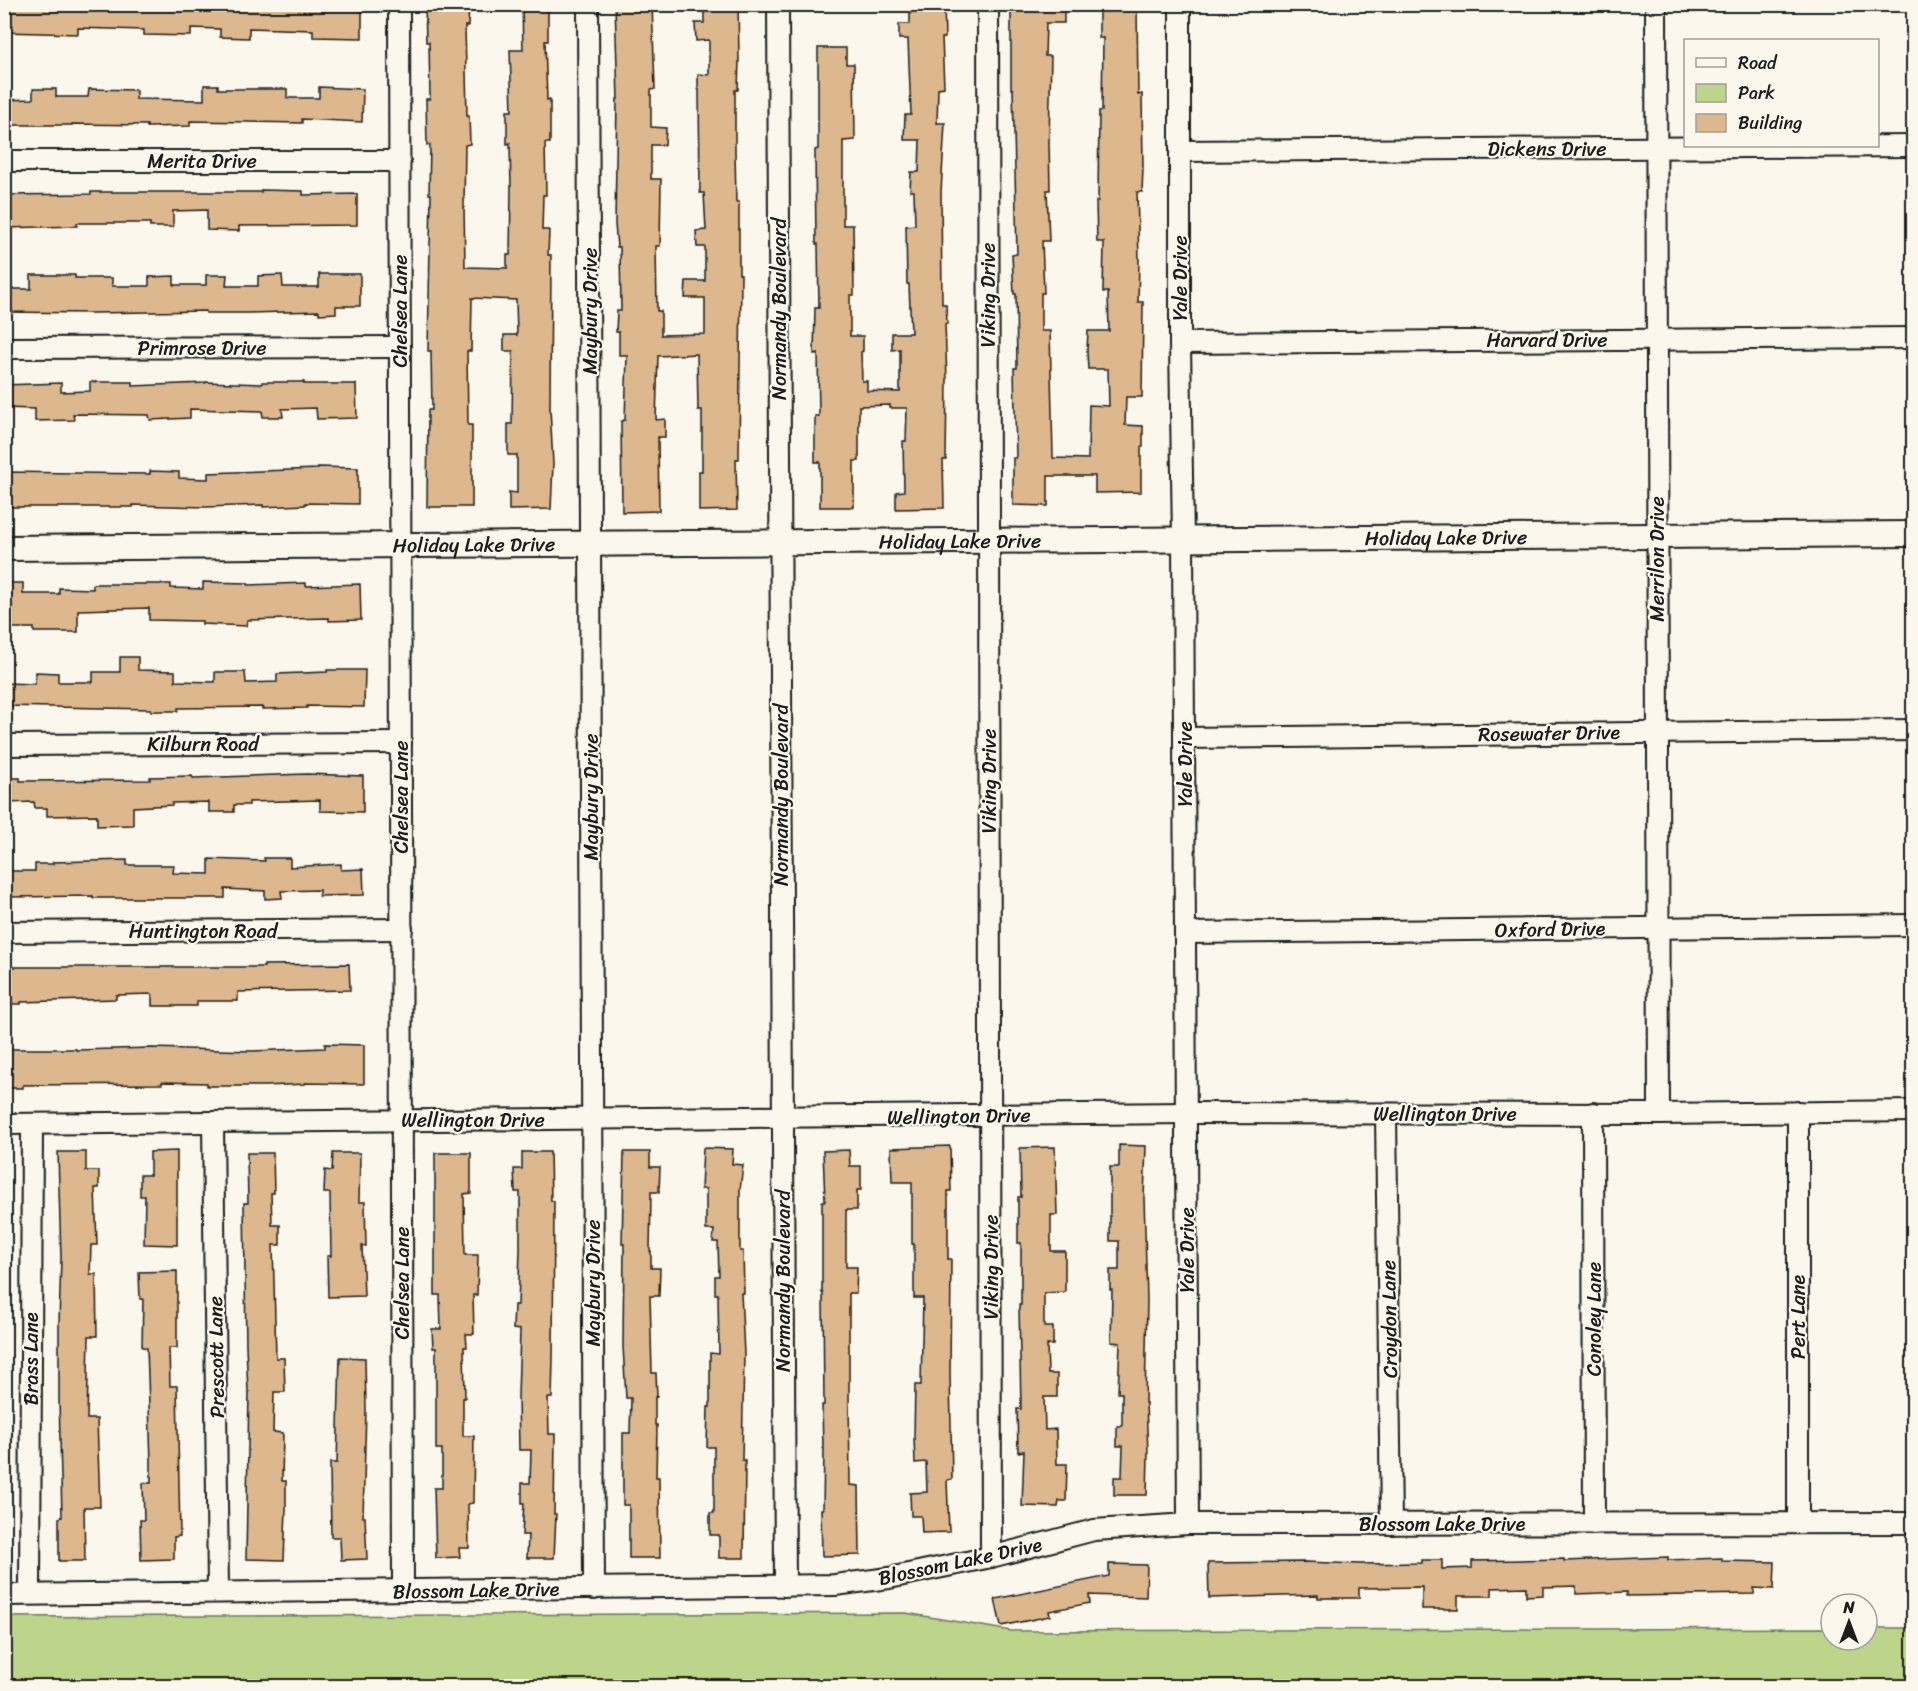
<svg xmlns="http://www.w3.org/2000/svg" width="1918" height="1691" font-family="Sriracha,sans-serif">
  <rect width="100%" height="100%" fill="#fbf7ec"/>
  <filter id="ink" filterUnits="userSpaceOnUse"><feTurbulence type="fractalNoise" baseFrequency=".0167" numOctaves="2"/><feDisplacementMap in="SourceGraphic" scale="12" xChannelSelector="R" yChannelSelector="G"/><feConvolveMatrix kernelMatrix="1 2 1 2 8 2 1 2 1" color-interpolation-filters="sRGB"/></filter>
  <g filter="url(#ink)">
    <polygon fill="#bdd58b" stroke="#6c7854" stroke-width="1.5" points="906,1613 1011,1631 1831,1628 1831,1640 1867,1640 1867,1628 1913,1628 1913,1686 5,1686 5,1617"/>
    <g fill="#ddb78e" stroke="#1c1c1c" stroke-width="1.5">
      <polygon points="27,4 362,4 362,38 313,37 313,30 249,28 249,38 220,37 220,29 191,28 191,36 144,35 144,30 78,28 78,34 4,32 4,7 27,7"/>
      <polygon points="425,4 469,4 468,26 465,26 467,116 469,116 470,144 465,145 464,205 465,267 507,268 507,255 510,255 511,189 510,143 507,144 507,111 512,111 510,50 523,50 522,4 548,4 548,41 545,41 547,100 550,99 550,143 545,143 546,195 543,195 542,230 549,230 548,255 551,255 550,408 553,464 551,509 509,510 509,492 517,493 517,455 508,455 508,424 512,424 513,351 504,351 504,335 517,335 516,300 472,298 471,351 467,351 468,425 472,425 472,507 427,507 428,410 432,410 431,351 428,351 431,194 429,194 430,145 427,145 426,99 430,99 429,42 426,42"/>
      <polygon points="615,4 652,4 655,89 651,90 651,127 666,128 665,145 651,145 651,179 661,179 660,246 656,246 657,311 661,311 661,335 705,334 705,298 685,298 686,281 705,281 705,247 697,247 696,231 706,230 704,193 700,193 699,89 698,89 698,74 709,75 709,40 696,41 695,23 704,23 704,4 738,4 739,59 738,90 735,90 735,151 736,202 739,202 739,274 741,274 739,459 736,459 737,510 699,511 699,471 702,471 702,410 698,410 697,354 658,356 656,420 665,419 665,437 658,437 659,511 622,512 621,421 625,420 627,355 619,355 619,332 616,332 617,311 621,311 620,247 617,247 615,224 617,99 618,99"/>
      <polygon points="910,4 944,4 945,38 942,38 944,87 938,88 937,123 945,123 941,192 942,304 946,304 947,324 945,324 947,380 946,460 943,460 944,508 896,509 896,492 904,491 903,441 906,441 907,408 890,408 890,405 859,406 859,461 854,461 854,507 820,507 820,462 815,462 815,416 819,416 818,353 814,354 815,308 819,308 818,244 816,244 815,150 818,149 818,48 846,48 846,64 854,64 855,140 843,141 843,225 853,225 854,295 850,295 850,336 863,336 863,351 861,352 862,381 867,381 867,391 900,392 900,349 892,350 892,333 911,333 909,284 907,284 906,226 915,225 914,191 910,191 911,172 919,172 920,140 904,140 905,115 911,115 908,39 899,39 899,24 910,24"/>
      <polygon points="1011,4 1064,4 1064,23 1046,23 1045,56 1051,56 1049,141 1050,190 1047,190 1049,241 1042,241 1044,293 1041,293 1041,331 1050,331 1053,458 1088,459 1089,405 1109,406 1108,369 1088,369 1087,351 1088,331 1109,331 1108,292 1103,292 1104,242 1097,242 1096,201 1098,201 1099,111 1102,111 1103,38 1099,38 1099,4 1137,4 1138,95 1142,94 1143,167 1142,192 1137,192 1139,260 1138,302 1143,302 1142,397 1126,397 1125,425 1143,426 1143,447 1141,447 1141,492 1095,493 1095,476 1048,476 1048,506 1013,505 1013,458 1016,458 1014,368 1017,368 1016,294 1014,294 1012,255 1017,254 1013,89 1011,89"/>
      <polygon points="204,85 218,85 218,89 287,89 287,98 319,98 319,87 363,89 362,122 302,119 302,123 190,121 190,126 147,127 147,125 72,124 72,125 4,125 4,100 33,99 33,89 56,89 56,97 88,97 89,89 136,90 136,99 204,100"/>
      <polygon points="261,190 303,191 303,195 357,194 357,225 239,226 239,231 207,230 207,210 173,211 173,227 150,227 150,223 77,223 77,226 4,228 4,195 91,194 91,192 261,192"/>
      <polygon points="319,274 360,274 360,306 336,306 336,313 319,314 319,311 248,313 206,313 206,311 93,313 4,312 4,289 31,289 31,275 75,275 75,278 112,278 112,286 149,286 149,277 174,276 174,285 206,285 206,275 227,275 226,286 258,286 258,276 282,275 283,287 319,287"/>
      <polygon points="90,382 133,382 133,386 205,383 205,382 262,384 262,382 304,382 304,384 356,384 357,418 317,419 316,408 282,409 283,417 263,417 262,411 190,409 190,418 150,420 149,415 73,414 74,420 35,421 35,409 4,408 4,385 61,383 61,392 90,391"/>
      <polygon points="318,467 358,468 358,504 305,503 305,505 263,507 263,505 206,507 133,505 133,507 4,507 4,472 150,474 150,471 179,472 179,478 208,479 208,473 318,469"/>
      <polygon points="203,582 248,583 248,585 306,583 306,586 360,584 361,620 329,621 329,618 247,620 246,626 202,624 202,621 149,620 149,608 78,610 78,632 34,632 34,628 4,628 4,583 23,583 23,594 59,594 59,588 93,589 93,584 171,584 171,588 203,589"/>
      <polygon points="120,657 138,657 138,670 175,671 175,681 215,682 215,672 245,672 246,683 277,682 277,674 327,672 327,670 365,670 364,707 307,706 307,708 262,709 262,707 178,708 178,711 151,711 151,709 4,706 4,683 35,684 36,672 58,673 58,682 93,682 93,672 120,672"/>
      <polygon points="307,774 363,776 363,812 320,811 320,800 249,802 249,805 234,805 234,812 209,812 209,802 172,803 172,805 133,807 133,825 97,826 97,815 47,816 47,808 35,808 34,802 4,803 4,778 20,778 20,781 150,780 150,777 192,776 193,778"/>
      <polygon points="264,858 290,858 290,867 341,864 341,870 363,869 364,895 319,896 319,890 281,891 282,898 265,899 265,891 225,889 225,898 93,898 93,896 4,897 4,871 35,871 35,864 53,864 53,862 127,860 127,865 174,865 173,873 209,874 209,859 265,861"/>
      <polygon points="349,964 350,990 238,992 238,1001 197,1001 197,1006 152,1006 152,994 116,995 116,999 21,1002 21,1004 4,1004 4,967 264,967 264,965"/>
      <polygon points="325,1044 364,1045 364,1084 305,1083 305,1084 266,1086 207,1086 207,1083 162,1082 162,1084 23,1085 23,1088 4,1088 4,1049 76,1049 76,1050 152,1048 252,1051 325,1048"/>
      <polygon points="1119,1145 1146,1146 1144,1197 1147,1300 1145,1403 1146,1403 1148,1454 1147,1495 1114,1495 1114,1477 1122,1477 1123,1446 1117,1446 1117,1426 1122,1426 1122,1393 1118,1393 1120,1343 1111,1342 1112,1290 1110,1290 1110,1270 1119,1270 1119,1241 1110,1241 1110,1167 1119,1167"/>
      <polygon points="950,1146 951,1191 948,1191 948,1259 951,1259 950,1374 952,1479 947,1480 949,1532 922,1533 921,1516 911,1516 910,1493 927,1492 926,1462 915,1463 914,1437 915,1385 921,1385 923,1298 914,1298 914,1244 912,1244 912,1182 892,1182 891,1148"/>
      <polygon points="1055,1147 1057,1215 1051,1215 1051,1251 1065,1251 1065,1292 1044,1293 1044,1327 1053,1327 1053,1345 1047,1345 1048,1374 1057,1374 1057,1397 1044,1397 1045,1430 1056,1429 1057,1464 1067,1464 1066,1501 1059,1501 1058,1507 1022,1506 1024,1451 1018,1452 1017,1409 1021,1409 1019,1305 1021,1305 1021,1243 1018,1243 1018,1197 1021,1197 1020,1148"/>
      <polygon points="703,1148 733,1149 732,1164 743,1165 740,1190 740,1251 743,1251 744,1293 741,1293 744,1354 742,1460 745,1460 744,1558 719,1558 719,1535 710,1535 710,1513 714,1513 714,1447 707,1447 708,1407 710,1407 710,1353 719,1354 718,1294 715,1294 715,1276 719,1276 718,1242 713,1242 714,1230 706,1230 706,1189 701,1189"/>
      <polygon points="849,1150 850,1166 861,1166 861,1190 857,1190 857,1210 846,1210 846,1267 857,1267 856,1293 849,1293 849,1394 850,1485 859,1486 860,1555 822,1556 821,1509 823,1509 824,1448 823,1448 822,1405 824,1405 823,1293 822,1293 822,1201 825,1201 823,1151"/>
      <polygon points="177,1151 177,1245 144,1244 145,1196 140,1196 140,1175 150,1175 150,1152"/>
      <polygon points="58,1152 86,1152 86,1171 99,1171 99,1188 95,1188 97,1245 91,1245 90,1274 96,1274 97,1336 89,1336 87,1419 97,1419 100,1507 84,1507 85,1561 59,1561 59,1518 62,1517 59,1399 59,1324 61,1258"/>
      <polygon points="522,1152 550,1152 551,1201 554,1201 553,1358 552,1398 548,1398 549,1434 555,1434 554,1514 556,1514 554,1558 527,1558 528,1535 522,1535 524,1503 522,1503 522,1483 530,1483 531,1450 519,1450 518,1397 520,1330 513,1329 514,1305 518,1305 520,1251 520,1192 515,1192 514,1169 522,1169"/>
      <polygon points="624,1152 650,1152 650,1167 660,1167 659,1192 651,1192 650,1251 651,1251 651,1268 660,1268 659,1296 650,1296 652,1373 656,1373 657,1397 655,1397 655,1425 657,1425 656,1477 659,1477 660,1558 629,1558 629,1505 623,1505 623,1433 630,1433 631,1398 626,1398 623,1346 624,1244 622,1244"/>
      <polygon points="247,1153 273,1153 274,1193 271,1193 272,1225 280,1225 280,1245 273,1245 276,1358 284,1358 285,1392 274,1392 273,1432 283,1433 282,1481 286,1481 286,1509 284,1560 246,1559 249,1392 248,1392 246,1346 244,1203 248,1203"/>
      <polygon points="333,1153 360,1153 359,1202 365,1202 366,1246 362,1246 364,1296 328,1297 327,1256 331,1256 330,1193 324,1193 325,1170 332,1171"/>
      <polygon points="435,1153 471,1153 471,1193 464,1194 465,1255 478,1255 477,1295 473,1295 474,1334 466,1334 467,1347 464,1347 465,1398 463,1398 463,1436 474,1436 473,1503 468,1504 469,1548 459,1548 460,1557 436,1558 434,1488 442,1488 442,1449 436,1449 436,1348 433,1348 432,1329 441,1329 440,1295 435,1295"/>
      <polygon points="177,1271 177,1348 169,1348 170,1386 177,1386 180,1536 174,1537 174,1559 141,1560 140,1520 144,1520 143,1483 151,1483 151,1462 147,1348 142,1347 143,1299 140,1299 139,1272"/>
      <polygon points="340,1357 365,1358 366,1410 363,1517 365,1517 367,1559 341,1560 340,1537 331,1537 330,1463 337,1463"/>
      <polygon points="1668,1557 1668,1560 1722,1558 1722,1561 1775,1562 1774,1589 1754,1588 1754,1594 1627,1596 1627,1592 1576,1594 1576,1586 1543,1587 1543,1595 1526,1596 1526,1587 1492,1588 1492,1596 1458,1596 1458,1609 1422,1609 1422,1587 1359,1588 1359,1598 1318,1598 1318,1595 1209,1598 1208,1563 1304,1562 1360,1564 1421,1563 1421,1560 1442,1560 1442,1569 1472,1568 1472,1561 1564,1559 1564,1561"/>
      <polygon points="1109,1564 1147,1565 1146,1597 1089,1595 1090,1603 1049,1611 1050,1616 1001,1626 995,1599 1109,1576"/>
    </g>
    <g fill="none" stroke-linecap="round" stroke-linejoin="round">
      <defs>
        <g id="minor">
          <polyline points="399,4 403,1590"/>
          <polyline points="588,4 594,1589"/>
          <polyline points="778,4 785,1586"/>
          <polyline points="988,4 991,1557"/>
          <polyline points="1180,4 1180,343 1183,540 1188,1524"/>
          <polyline points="1656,4 1659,1114"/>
          <polyline points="1180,151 1914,146"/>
          <polyline points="4,161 400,161"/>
          <polyline points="1180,343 1914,338"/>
          <polyline points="4,348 400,347"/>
          <polyline points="1184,738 1914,730"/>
          <polyline points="4,745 401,743"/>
          <polyline points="4,932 402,929"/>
          <polyline points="1186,933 1914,925"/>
          <polyline points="1798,1112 1798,1523"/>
          <polyline points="1593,1113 1594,1524"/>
          <polyline points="1386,1114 1391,1524"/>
          <polyline points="213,1122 218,1592"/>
          <polyline points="4,1124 1187,1113 1659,1114 1914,1111"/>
          <polyline points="30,1594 32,1124"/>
          <polyline points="4,1595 835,1585 889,1578 991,1557 1094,1530 1188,1524 1914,1523"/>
        </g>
        <g id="tertiary">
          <path id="s1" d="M4,548L1914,534"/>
        </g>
      </defs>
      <use href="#minor" stroke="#1c1c1c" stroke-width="24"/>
      <use href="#tertiary" stroke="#1c1c1c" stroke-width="28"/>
      <use href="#minor" stroke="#fbf7ec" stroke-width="20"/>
      <use href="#tertiary" stroke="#fbf7ec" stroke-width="24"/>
    </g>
  </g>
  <g text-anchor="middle" stroke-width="4.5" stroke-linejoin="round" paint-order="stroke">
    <g font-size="20" fill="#1c1c1c" stroke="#fbf7ec">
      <text x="1547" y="156">Dickens Drive</text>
      <text x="202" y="168">Merita Drive</text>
      <text transform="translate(1180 278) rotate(-90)" y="7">Yale Drive</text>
      <text transform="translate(988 295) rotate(-90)" y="7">Viking Drive</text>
      <text transform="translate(779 309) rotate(-90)" y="7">Normandy Boulevard</text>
      <text transform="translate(400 311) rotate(-90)" y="7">Chelsea Lane</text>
      <text transform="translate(590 311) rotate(-90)" y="7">Maybury Drive</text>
      <text x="1547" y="347">Harvard Drive</text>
      <text x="202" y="355">Primrose Drive</text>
      <text dy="7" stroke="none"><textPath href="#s1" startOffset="1442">Holiday Lake Drive</textPath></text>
      <text dy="7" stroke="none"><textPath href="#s1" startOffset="956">Holiday Lake Drive</textPath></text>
      <text dy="7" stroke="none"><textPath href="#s1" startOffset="470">Holiday Lake Drive</textPath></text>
      <text transform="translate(1657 559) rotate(-90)" y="7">Merrilon Drive</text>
      <text transform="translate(1549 733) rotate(-1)" y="7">Rosewater Drive</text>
      <text x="203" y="751">Kilburn Road</text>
      <text transform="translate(1185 764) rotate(-90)" y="7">Yale Drive</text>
      <text transform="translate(989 781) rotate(-90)" y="7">Viking Drive</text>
      <text transform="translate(781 795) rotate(-90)" y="7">Normandy Boulevard</text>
      <text transform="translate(401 797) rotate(-90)" y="7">Chelsea Lane</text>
      <text transform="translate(591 797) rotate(-90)" y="7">Maybury Drive</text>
      <text transform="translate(1550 929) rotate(-1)" y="7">Oxford Drive</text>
      <text x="203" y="938">Huntington Road</text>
      <text x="1445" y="1121">Wellington Drive</text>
      <text transform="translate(959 1116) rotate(-1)" y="7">Wellington Drive</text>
      <text x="473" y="1127">Wellington Drive</text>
      <text transform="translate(1187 1250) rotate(-90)" y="7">Yale Drive</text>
      <text transform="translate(991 1267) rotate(-90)" y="7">Viking Drive</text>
      <text transform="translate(783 1281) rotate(-90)" y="7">Normandy Boulevard</text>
      <text transform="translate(402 1283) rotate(-90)" y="7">Chelsea Lane</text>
      <text transform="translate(593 1283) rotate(-90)" y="7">Maybury Drive</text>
      <text transform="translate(1798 1317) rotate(-90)" y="7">Pert Lane</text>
      <text transform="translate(1389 1319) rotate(-91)" y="7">Croydon Lane</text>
      <text transform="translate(1594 1319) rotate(-90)" y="7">Conoley Lane</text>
      <text transform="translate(216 1357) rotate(-91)" y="7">Prescott Lane</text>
      <text transform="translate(31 1359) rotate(-90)" y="7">Brass Lane</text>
      <text x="1442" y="1531">Blossom Lake Drive</text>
      <text transform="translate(960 1561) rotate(-12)" y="7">Blossom Lake Drive</text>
      <text transform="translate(476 1590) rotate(-1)" y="7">Blossom Lake Drive</text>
    </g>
  </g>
  <rect width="1918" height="1691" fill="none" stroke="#fbf7ec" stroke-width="24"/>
  <rect x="12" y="12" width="1894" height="1667" fill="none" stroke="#1c1c1c" stroke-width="2" filter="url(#ink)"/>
  <rect x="1684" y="39" width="195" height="108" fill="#fbf7ec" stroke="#a29f99" stroke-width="1.5"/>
  <rect x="1696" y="58" width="30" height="9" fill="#fbf7ec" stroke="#a29f99" stroke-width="1.5"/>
  <text x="1738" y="69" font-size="18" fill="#1c1c1c">Road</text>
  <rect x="1696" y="84" width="30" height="18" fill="#bdd58b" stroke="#a29f99" stroke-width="1.5"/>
  <text x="1738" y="99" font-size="18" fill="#1c1c1c">Park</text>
  <rect x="1696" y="114" width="30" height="18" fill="#ddb78e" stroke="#a29f99" stroke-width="1.5"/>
  <text x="1738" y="129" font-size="18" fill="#1c1c1c">Building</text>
  <g transform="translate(1849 1622)"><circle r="28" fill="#fbf7ec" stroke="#a29f99" stroke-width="1.5"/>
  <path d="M0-4.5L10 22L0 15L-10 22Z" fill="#1c1c1c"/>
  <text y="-9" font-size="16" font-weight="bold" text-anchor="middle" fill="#1c1c1c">N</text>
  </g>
</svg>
